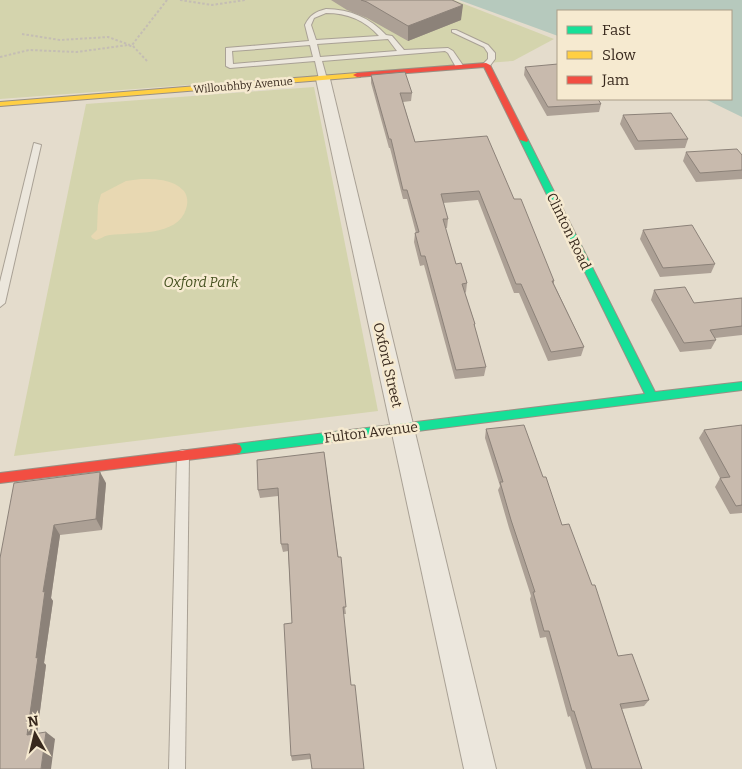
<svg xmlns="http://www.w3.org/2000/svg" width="742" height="769" font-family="Bitter,serif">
  <rect width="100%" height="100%" fill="#e4dccc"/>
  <g fill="#d4d4ad">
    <polygon points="0,0 454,0 554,39 513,61 0,99"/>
    <polygon points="314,87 378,411 14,456 86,104"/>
  </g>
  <path fill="#e8d8b2" d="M141,179C156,179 173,179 184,191C188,197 188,203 186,209C178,237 132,232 110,235C105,235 101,239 96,240L92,238L91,236L97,230L98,205L101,194L126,181Z"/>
  <polygon fill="#b6c9bd" points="459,0 742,0 742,117 705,99 731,99 731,11 558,11 558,36"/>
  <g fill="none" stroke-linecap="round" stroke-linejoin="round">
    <defs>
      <g id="lane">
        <path d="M326,9C350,9 370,18 386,35L392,36L404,50L448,48L453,51L464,67L457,69L448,53L445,51L322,61L327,79L323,81L319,79L315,61L230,68L226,66V48L309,41L305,25C310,15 315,12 326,9ZM326,13C347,13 365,20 379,36L316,40L311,25L314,18ZM388,39L397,51L320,57L317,44ZM310,45L313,57L233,64L232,51Z"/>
        <polygon points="452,30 456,30 488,45 495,53 495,59 489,67 482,65 488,59 488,53 484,47 452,32"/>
        <polygon points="34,143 41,145 5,303 0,307 0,282"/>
        <polygon points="183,450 187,451 189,455 185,769 169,769 177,455 179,451"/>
      </g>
      <polygon id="street" points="323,75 328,76 330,79 496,769 464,769 316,79 318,76"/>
      <polygon id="fast" points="521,138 528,140 655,392 742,382 742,390 236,454 232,453 230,449 232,445 236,444 645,394 520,140"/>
      <polygon id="slow" points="357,73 361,75 360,77 0,106 0,102"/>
      <g id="jam">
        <polygon points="486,63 490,65 528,140 527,142 520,140 484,67 357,77 353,75 357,73"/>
        <polygon points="236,444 240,445 242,449 240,453 236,454 0,483 0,473"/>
      </g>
    </defs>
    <use href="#lane" stroke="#a9a195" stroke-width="2"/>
    <use href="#street" stroke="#a9a195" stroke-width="2"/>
    <use href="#fast" stroke="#999084" stroke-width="2"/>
    <use href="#slow" stroke="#999084" stroke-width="2"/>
    <use href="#jam" stroke="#999084" stroke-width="2"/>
    <g stroke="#c4bdb4" stroke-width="2" stroke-dasharray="2.5 2" stroke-linecap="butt">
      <polyline points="180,0 212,5 245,0"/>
      <polyline points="22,34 60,40 108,37 130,45"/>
      <polyline points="0,57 29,50 77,52 128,45 133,47"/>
      <polyline points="147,61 132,45 167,0"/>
    </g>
    <use href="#lane" fill="#ece7dd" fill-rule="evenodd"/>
    <use href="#street" fill="#ece7dd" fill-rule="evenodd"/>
    <use href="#fast" fill="#16e098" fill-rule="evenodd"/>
    <use href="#slow" fill="#ffcf43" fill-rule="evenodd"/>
    <use href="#jam" fill="#f24e42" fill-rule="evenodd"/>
  </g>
  <g fill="#aca095">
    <polygon points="331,0 452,0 461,20 408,41 367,18 347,10"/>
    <polygon points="525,67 601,104 599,112 547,116 524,75"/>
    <polygon points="371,75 412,93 411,101 403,102 415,142 514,199 554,281 554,284 584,347 581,356 548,361 519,293 514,293 478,200 443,203 448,219 447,228 445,228 456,264 467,283 466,292 465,293 475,324 475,328 486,367 484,376 455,379 424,265 420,266 414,242 415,233 416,233 407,199 403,199 390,148 389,148 371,83"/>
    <polygon points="623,115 688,139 685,148 635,150 620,124"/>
    <polygon points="686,152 742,155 742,179 696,182 683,161"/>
    <polygon points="643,230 715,264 711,273 660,277 640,239"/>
    <polygon points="654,290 694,303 742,298 742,335 715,338 716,340 711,349 680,352 651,300"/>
    <polygon points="742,425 742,513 730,514 715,487 720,478 699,438 704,430"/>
    <polygon points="486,429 543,477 562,525 618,656 649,700 644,706 622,709 642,769 586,769 570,716 568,717 546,637 540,638 530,599 531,596 509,528 498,490 500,486 485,438"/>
    <polygon points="324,452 346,614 343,614 311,759 292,761 291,756 292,623 288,551 283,552 281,544 278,496 260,498 258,490"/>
    <polygon points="106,483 102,530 60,535 51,598 53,601 44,663 46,665 37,733 55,739 0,769 0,558"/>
  </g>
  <g fill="#8c8279">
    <polygon points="463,5 461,20 408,41 408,26"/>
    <polygon points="100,472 106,483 102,530 96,519"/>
    <polygon points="54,525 60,535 51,598 53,601 44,663 46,665 36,742 27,735 43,592"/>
    <polygon points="46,732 55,739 51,769 41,769"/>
  </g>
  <g fill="#c8baad" stroke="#8c8279">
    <polygon points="361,0 452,0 463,5 408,26 367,2"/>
    <polygon points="558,64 558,99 598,99 601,104 548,107 525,67"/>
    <polygon points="405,72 412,93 400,93 415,142 487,136 514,199 521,199 554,281 552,281 584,347 551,352 521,284 516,284 479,191 441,194 448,219 443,219 456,264 461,263 467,283 462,284 475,324 474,324 486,367 456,370 425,256 421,256 415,233 419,232 407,190 403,190 391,139 389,139 371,75"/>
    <polygon points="671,113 688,139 638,141 623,115"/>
    <polygon points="737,149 742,155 742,170 700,173 686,152"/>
    <polygon points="692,225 715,264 663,268 643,230"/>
    <polygon points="685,287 694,303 742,298 742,326 710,330 716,340 684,343 654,290"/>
    <polygon points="524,425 543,477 546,477 562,525 569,524 592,585 595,585 618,656 632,654 649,700 620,704 642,769 592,769 574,711 572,711 549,631 544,631 533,592 535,592 511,520 500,482 503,482 486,429"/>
    <polygon points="742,425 742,505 736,506 720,478 730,477 704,430"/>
    <polygon points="324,452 338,557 341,557 346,607 343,607 351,685 355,685 364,769 312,769 310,754 291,756 284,624 292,623 288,544 281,544 278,488 258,490 257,460"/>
    <polygon points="100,472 96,519 54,525 43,592 45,591 36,658 38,657 27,735 46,732 41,769 0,769 0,558 14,483"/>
  </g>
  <g text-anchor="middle" stroke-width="5" stroke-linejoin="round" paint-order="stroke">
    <g font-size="11" fill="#38291d" stroke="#f6ead0">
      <text transform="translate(243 85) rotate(-5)" y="4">Willoubhby Avenue</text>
    </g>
    <g font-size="14" fill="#38291d" stroke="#f6ead0">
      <text transform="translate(569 231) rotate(64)" y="5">Clinton Road</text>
      <text transform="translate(388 365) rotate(77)" y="5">Oxford Street</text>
      <text transform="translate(371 432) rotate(-7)" y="5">Fulton Avenue</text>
    </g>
    <g font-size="14" font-style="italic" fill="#495423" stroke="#f6ead0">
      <text x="201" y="287">Oxford Park</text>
    </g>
  </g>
  <rect x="557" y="10" width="175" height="90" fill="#f6ead0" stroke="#aa9d88"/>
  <rect x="567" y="26" width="25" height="8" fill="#16e098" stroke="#aa9d88"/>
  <text x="602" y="35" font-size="15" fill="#38291d">Fast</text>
  <rect x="567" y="51" width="25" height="8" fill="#ffcf43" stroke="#aa9d88"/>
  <text x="602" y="60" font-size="15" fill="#38291d">Slow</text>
  <rect x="567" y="76" width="25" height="8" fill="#f24e42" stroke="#aa9d88"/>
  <text x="602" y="85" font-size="15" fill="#38291d">Jam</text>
  <g transform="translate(35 734) rotate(352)" stroke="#f6ead0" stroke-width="4" paint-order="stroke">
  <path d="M0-4L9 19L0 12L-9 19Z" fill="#38291d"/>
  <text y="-8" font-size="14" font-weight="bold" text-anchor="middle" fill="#38291d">N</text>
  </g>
</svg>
